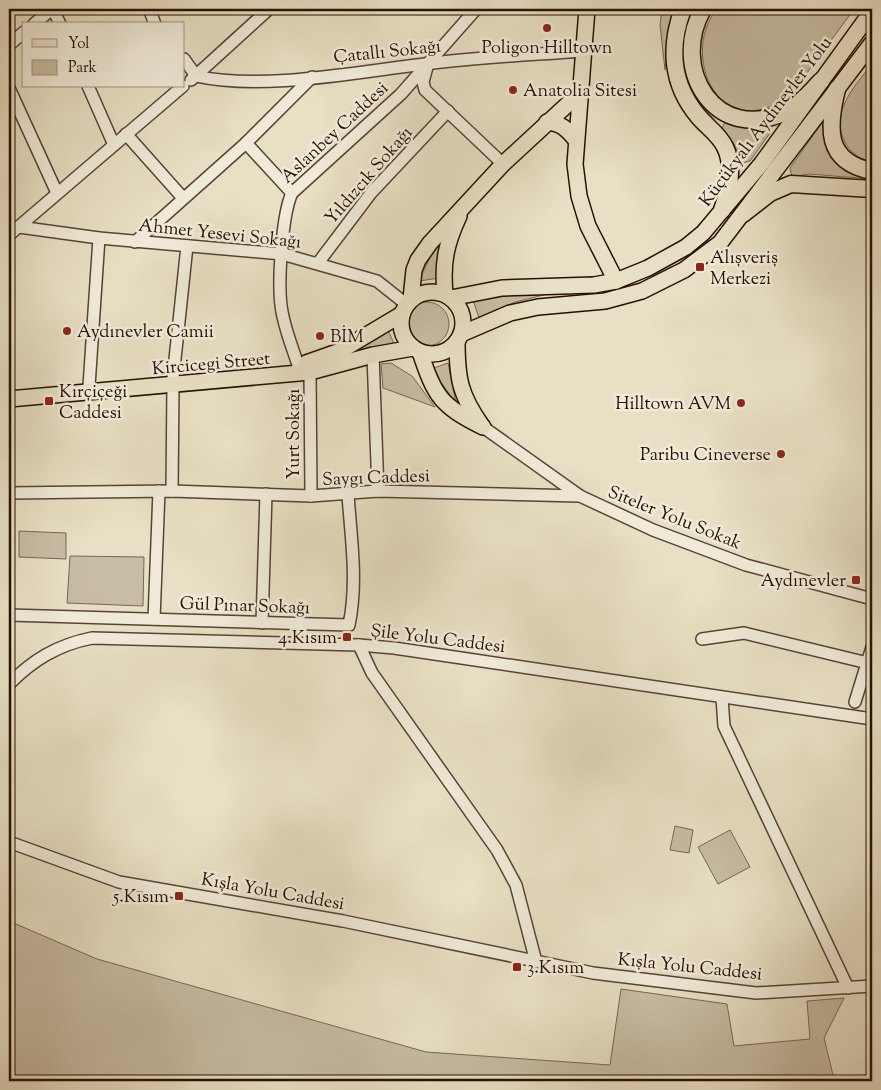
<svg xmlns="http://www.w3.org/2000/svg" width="881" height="1090" font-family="'Sorts Mill Goudy',serif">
  <rect width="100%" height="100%" fill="#e8e0c5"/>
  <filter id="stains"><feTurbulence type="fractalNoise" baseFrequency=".004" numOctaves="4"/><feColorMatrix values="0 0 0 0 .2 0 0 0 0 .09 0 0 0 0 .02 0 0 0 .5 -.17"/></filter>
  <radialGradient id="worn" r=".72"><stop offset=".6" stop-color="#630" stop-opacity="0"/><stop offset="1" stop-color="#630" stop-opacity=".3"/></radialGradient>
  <g fill="#c7bca4" stroke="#776654">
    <polygon points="662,9 675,9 669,26 665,70 660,25"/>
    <path d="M717,9H847L852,12L789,97C770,109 749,116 727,106C723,104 720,98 717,95C698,71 697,33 717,9Z"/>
    <path d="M872,64V162C846,157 833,129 844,105C850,90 862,77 872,64Z"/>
    <polygon points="726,120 755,127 768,126 770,133 750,161 742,163 734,144 722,128"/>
    <path d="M822,123C831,150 842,170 871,179L809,174L792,177L790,168Z"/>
    <polygon points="441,240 440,278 419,281 431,255"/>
    <polygon points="552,293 515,302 479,318 473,300 512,294"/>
    <circle cx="427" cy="324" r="22"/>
    <polygon points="388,330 395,346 337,359 369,343"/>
    <polygon points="391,363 412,376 435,407 383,388 381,364"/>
    <polygon points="448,363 456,403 431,369"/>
    <polygon points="19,531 66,533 66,559 19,557"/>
    <polygon points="70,556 144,557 143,606 67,603"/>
    <polygon points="675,826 693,830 689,853 670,850"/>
    <polygon points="730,830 750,867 718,884 698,847"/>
    <polygon points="9,921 97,959 426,1052 610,1065 621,989 727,1004 734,1046 810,1039 807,1001 844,998 824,1038 834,1079 872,1074 872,1081 9,1081"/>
  </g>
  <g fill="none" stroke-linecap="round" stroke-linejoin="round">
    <defs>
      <g id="minor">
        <polyline points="53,9 60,24"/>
        <polyline points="149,9 155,24"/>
        <polyline points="34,24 52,9"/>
        <polyline points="9,45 24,32"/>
        <path d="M184,59L196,76C262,91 356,72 425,64C478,57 531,55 584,51"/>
        <polyline points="427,67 423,82 425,90 503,164"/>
        <polyline points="191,80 269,9"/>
        <polyline points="88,86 114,145"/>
        <polyline points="9,88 57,193"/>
        <polyline points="126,134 183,198"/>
        <polyline points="292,193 246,143 312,77"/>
        <polyline points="19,227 99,238 282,254 377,281 406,304"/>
        <polyline points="9,235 183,86"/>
        <polyline points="135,242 246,143"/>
        <polyline points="318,263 371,193 448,111"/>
        <polyline points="373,355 378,491"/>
        <path d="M298,365C292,346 283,325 281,305C278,281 282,214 292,193L401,94L476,9"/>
        <polyline points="310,372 311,496"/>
        <polyline points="173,378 187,246"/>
        <polyline points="89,386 99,238"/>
        <polyline points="483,427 580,496 653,530 746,565 872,599"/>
        <polyline points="172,491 173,385"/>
        <polyline points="9,493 172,491 311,496 378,491 580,496"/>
        <path d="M9,615L349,625C358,582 351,538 348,495"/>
        <polyline points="154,619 159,491"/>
        <polyline points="262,623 266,494"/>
        <polyline points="702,639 744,633 872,664"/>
        <polyline points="359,645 372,673 497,850 516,885 536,962"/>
        <path d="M9,684C33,660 57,645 92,638L359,645L394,648L872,719"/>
        <polyline points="722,698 724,726 848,988"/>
        <polyline points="855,702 872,647"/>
        <polyline points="9,842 119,882 343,921 593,973 756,993 872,986"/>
      </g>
      <g id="major">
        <polyline points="587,9 575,164 579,196 588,226 616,281"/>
        <path d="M547,122C561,123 567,129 576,140"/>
        <circle cx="432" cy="323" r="31"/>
        <path d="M445,294C442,263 446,244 459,216"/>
        <polyline points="451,298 502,288 594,285 616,281 648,268 686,247 703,233 762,163 872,11"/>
        <polyline points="411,299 414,270 418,260 430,243 503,164 582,91"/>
        <polyline points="461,334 510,313 538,307 605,301 642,291 684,270 720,243 872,43"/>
        <path d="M457,341C457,379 460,395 482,426"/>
        <path d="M420,352C435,397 441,406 483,427"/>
        <polyline points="306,363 340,351 402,314"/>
        <polyline points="9,399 310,372 373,355 413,348"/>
      </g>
      <g id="highway">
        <path d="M683,9C669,46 671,84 698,116C707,127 719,134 725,147C735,167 729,191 722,210"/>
        <path d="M703,9C669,69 716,146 787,111C801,104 811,91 821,81"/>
        <path d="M837,89C828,126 824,162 872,171"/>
        <polyline points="743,214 770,193 791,184 872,189"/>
      </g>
    </defs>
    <use href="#minor" stroke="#574334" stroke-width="14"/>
    <use href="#major" stroke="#270f03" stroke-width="18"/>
    <use href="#highway" stroke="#270f03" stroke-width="19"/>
    <use href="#minor" stroke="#f0ebd9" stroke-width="11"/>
    <use href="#major" stroke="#e8e0c5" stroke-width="15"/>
    <use href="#highway" stroke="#e8e0c5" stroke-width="16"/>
  </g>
  <g fill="#8f2418" stroke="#f0ebd9" stroke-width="2">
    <circle cx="547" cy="28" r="5"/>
    <circle cx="513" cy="90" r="5"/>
    <rect x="695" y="262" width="10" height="10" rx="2.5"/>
    <circle cx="67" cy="331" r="5"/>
    <circle cx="320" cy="336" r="5"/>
    <rect x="44" y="396" width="10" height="10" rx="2.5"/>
    <circle cx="741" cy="403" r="5"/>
    <circle cx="781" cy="454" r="5"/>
    <rect x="851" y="575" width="10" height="10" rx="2.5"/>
    <rect x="342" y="632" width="10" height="10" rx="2.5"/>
    <rect x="174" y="891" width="10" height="10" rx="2.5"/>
    <rect x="512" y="962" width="10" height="10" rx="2.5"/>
  </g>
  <g text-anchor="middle" stroke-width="5" stroke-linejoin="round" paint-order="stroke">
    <g font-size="18" fill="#270f03" stroke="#f0ebd9" text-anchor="start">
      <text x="547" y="53" text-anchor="middle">Poligon Hilltown</text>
      <text x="523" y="96">Anatolia Sitesi</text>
      <text x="710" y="263">Alışveriş<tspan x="710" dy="21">Merkezi</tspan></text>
      <text x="77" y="337">Aydınevler Camii</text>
      <text x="330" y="342">BİM</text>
      <text x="59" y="397">Kırçiçeği<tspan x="59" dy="21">Caddesi</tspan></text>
      <text x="731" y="409" text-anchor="end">Hilltown AVM</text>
      <text x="771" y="460" text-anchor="end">Paribu Cineverse</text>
      <text x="846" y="586" text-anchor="end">Aydınevler</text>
      <text x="337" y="643" text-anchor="end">4.Kısım</text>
      <text x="169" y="902" text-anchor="end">5.Kısım</text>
      <text x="527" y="973">3.Kısım</text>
    </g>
    <g font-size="18" fill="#270f03" stroke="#f0ebd9">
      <text transform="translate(387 51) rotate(-6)" y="6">Çatallı Sokağı</text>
      <text transform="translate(765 121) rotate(-53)" y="6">Küçükyalı Aydınevler Yolu</text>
      <text transform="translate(334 132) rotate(-43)" y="6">Aslanbey Caddesi</text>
      <text transform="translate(368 175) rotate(-49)" y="6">Yıldızcık Sokağı</text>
      <text transform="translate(220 233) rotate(6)" y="6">Ahmet Yesevi Sokağı</text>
      <text transform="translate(211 363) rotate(-5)" y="6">Kircicegi Street</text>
      <text transform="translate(293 434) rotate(-90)" y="6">Yurt Sokağı</text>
      <text transform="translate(376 477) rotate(-2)" y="6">Saygı Caddesi</text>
      <text transform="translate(675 517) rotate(22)" y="6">Siteler Yolu Sokak</text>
      <text transform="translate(245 605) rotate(2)" y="6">Gül Pınar Sokağı</text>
      <text transform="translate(438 638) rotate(7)" y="6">Şile Yolu Caddesi</text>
      <text transform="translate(273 891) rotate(10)" y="6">Kışla Yolu Caddesi</text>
      <text transform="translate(690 966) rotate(6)" y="6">Kışla Yolu Caddesi</text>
    </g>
  </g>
  <rect width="881" height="1090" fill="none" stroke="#e8e0c5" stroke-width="30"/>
  <rect x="10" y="10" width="861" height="1070" fill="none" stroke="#270f03" stroke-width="2.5"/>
  <rect x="15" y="15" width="851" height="1060" fill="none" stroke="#270f03"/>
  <rect x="22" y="22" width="162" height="65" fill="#f0ebd9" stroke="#a09383"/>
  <rect x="32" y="39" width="25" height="8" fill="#e8e0c5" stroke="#a09383"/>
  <text x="68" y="48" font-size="15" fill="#270f03">Yol</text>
  <rect x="32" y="60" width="25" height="15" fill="#c7bca4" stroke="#a09383"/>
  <text x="68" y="72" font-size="15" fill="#270f03">Park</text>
  <rect width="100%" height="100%" filter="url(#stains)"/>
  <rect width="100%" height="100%" fill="url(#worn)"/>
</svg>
